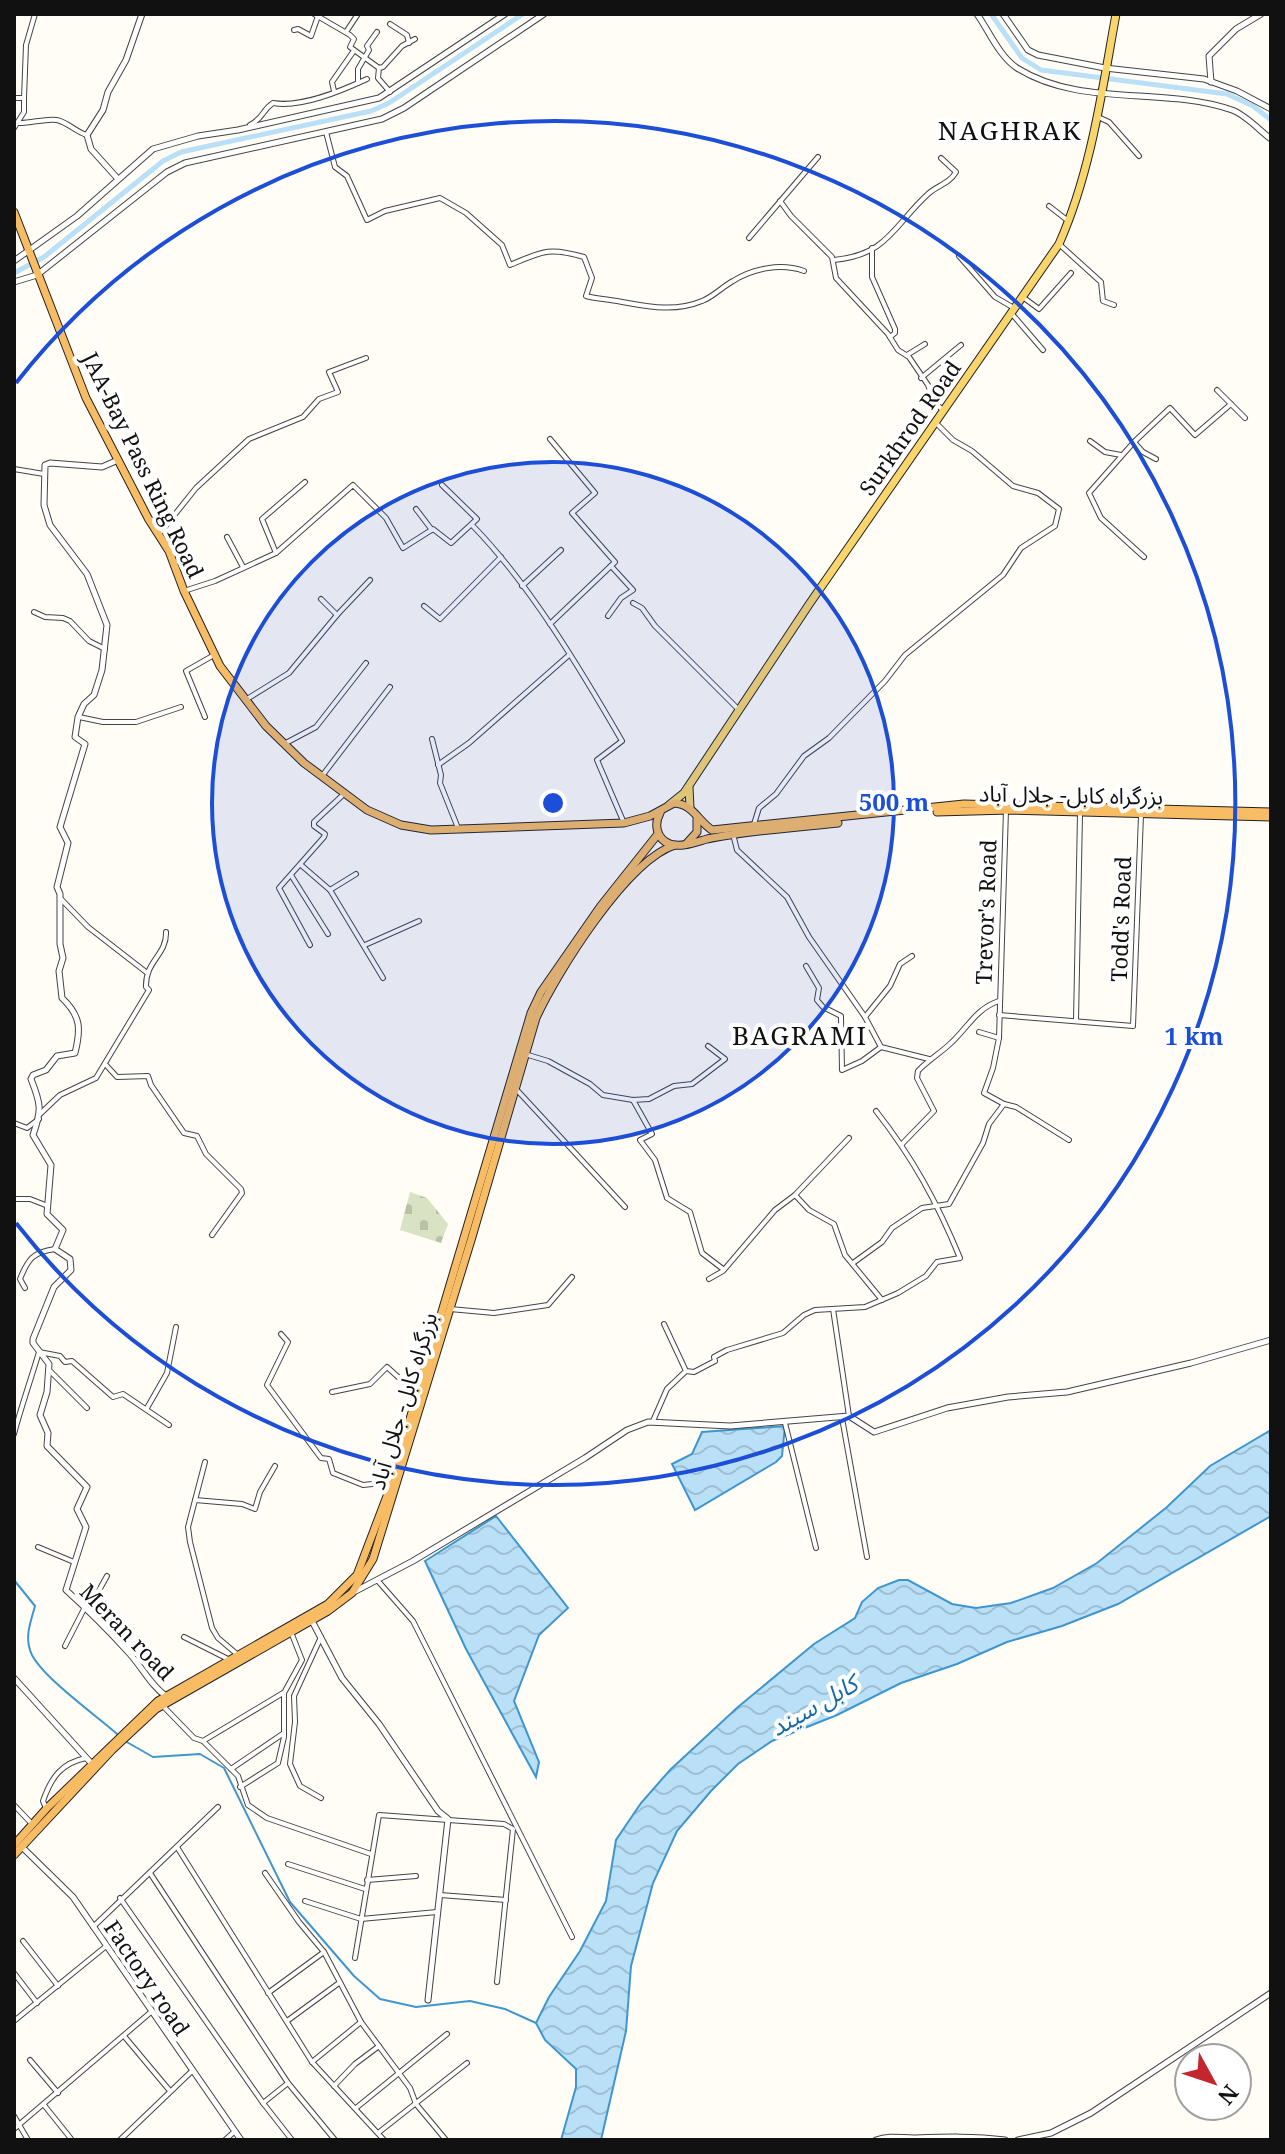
<svg xmlns="http://www.w3.org/2000/svg" width="1285" height="2154" font-family="'Noto Serif','Noto Sans Arabic',serif">
  <defs>
    <pattern id="cemetery-stones" width="16" height="16" patternUnits="userSpaceOnUse" patternTransform="scale(2)"><rect width="16" height="16" fill="#d9e3c4"/><path d="M2 7V4a2 2 0 0 1 4 0v3zM10 15v-3a2 2 0 0 1 4 0v3z" fill="#b9c2a7"/></pattern>
    <pattern id="water-waves" width="16" height="10" patternUnits="userSpaceOnUse" patternTransform="scale(2)"><rect width="16" height="10" fill="#b9e0f7"/><path d="M0 5q4-4 8 0t8 0" fill="none" stroke="#9ebfd3"/></pattern>
  </defs>
  <rect width="100%" height="100%" fill="#fffdf5"/>
  <polygon fill="url(#cemetery-stones)" points="410,1192 427,1198 448,1224 441,1243 400,1230"/>
  <g fill="url(#water-waves)" stroke="#3f96cf" stroke-width="2">
    <polygon points="785,1426 782,1456 776,1462 695,1510 672,1464 692,1454 702,1432"/>
    <polygon points="1271,1430 1271,1516 1118,1604 1062,1626 1007,1642 957,1664 901,1683 837,1715 772,1741 738,1764 711,1791 677,1831 653,1883 631,1966 626,2031 601,2140 561,2140 576,2087 576,2069 545,2040 536,2023 549,1997 580,1951 606,1901 616,1840 641,1803 670,1770 738,1707 814,1644 855,1618 862,1602 878,1588 899,1580 908,1580 952,1604 976,1608 1011,1603 1053,1588 1097,1563 1167,1507 1210,1466"/>
    <polygon points="496,1516 568,1608 539,1635 514,1701 539,1762 536,1777 466,1649 425,1561"/>
  </g>
  <g fill="none" stroke-linecap="round" stroke-linejoin="round">
    <g stroke="#3f96cf" stroke-width="2">
      <path d="M14,1580L35,1606C31,1621 25,1635 30,1650C36,1673 97,1716 117,1734"/>
      <polyline points="125,1741 153,1757 200,1754 224,1768 290,1902 354,1976 380,1999 416,2007 470,2001 505,2009 536,2023"/>
    </g>
    <g stroke="#b9e0f7" stroke-width="5">
      <polyline points="991,14 1022,58 1041,70 1227,94 1253,106 1271,120"/>
      <polyline points="14,273 44,257 163,161 181,152 371,111 389,103 523,14"/>
    </g>
    <defs>
      <g id="minor">
        <polyline points="314,14 350,35 354,39 350,47 379,68 378,78 390,92"/>
        <polyline points="390,24 407,35 409,43"/>
        <polyline points="294,30 298,29 311,36 318,16"/>
        <polyline points="346,32 358,14"/>
        <polyline points="379,68 383,67 402,46 415,39"/>
        <polyline points="358,83 358,69 369,50 367,46 377,32"/>
        <polyline points="334,91 332,82 353,52"/>
        <polyline points="14,98 24,98 24,112 14,128"/>
        <polyline points="24,98 26,45 35,14"/>
        <polyline points="1098,117 1109,122 1139,156"/>
        <path d="M17,123C30,124 45,118 57,120C69,123 76,132 87,135"/>
        <path d="M250,125C264,118 262,110 273,103C301,108 341,91 367,79"/>
        <path d="M326,132L335,167L347,176L367,220L385,211L440,198L466,213L502,245L510,265C543,251 549,247 584,257L592,278L586,296C597,299 606,299 617,301C646,306 673,313 702,301C713,297 722,287 733,281C754,268 781,263 804,271"/>
        <polyline points="780,201 791,216 832,257 836,278 888,334 898,350 909,357 928,385 934,402 944,411"/>
        <polyline points="1049,206 1067,220"/>
        <polyline points="749,238 818,157"/>
        <polyline points="1059,244 1101,282 1103,301 1114,305"/>
        <polyline points="872,248 872,277 895,329 895,333 890,337"/>
        <polyline points="959,256 995,297 1014,308"/>
        <path d="M834,260C888,255 894,225 928,194C938,185 949,184 956,172L941,158"/>
        <polyline points="1024,298 1039,309 1071,273"/>
        <polyline points="1012,314 1043,350"/>
        <polyline points="907,355 925,344"/>
        <polyline points="921,378 961,345"/>
        <polyline points="1217,390 1245,418"/>
        <polyline points="1090,441 1105,452 1121,455"/>
        <polyline points="1134,442 1143,452 1156,459"/>
        <polyline points="14,469 44,474"/>
        <polyline points="416,509 432,530"/>
        <path d="M472,525C529,583 581,670 622,741L597,760L624,823"/>
        <polyline points="160,533 196,488 249,439 303,417 319,399 338,392 329,372 366,358"/>
        <polyline points="227,537 243,567"/>
        <polyline points="276,553 262,519 305,482"/>
        <polyline points="1144,557 1101,518 1089,493 1134,442 1170,408 1195,435 1231,404"/>
        <polyline points="522,586 561,550"/>
        <polyline points="184,591 215,581 276,553 353,485 386,518 403,548 433,529 451,543 477,519 442,485"/>
        <polyline points="321,599 337,615"/>
        <polyline points="633,603 642,608 655,626 738,709"/>
        <polyline points="424,606 440,619 501,557"/>
        <polyline points="34,612 45,617 63,618 70,621 89,641 105,649"/>
        <polyline points="608,616 621,598 633,590 611,566"/>
        <polyline points="550,624 615,562 572,513 595,493 550,439"/>
        <polyline points="247,699 289,673 337,615 370,580"/>
        <polyline points="79,717 103,722 136,722 181,707"/>
        <polyline points="205,717 186,671 214,655"/>
        <polyline points="432,739 441,775 440,783 458,828"/>
        <polyline points="284,744 316,727 366,663"/>
        <polyline points="438,765 469,743 569,655"/>
        <polyline points="322,776 390,687"/>
        <polyline points="754,824 759,808 776,794 804,756 829,738 885,681 905,655 1003,575 1021,548 1055,526 1059,509 1038,493 1013,486 972,451 953,440 936,423"/>
        <polyline points="733,834 737,850 787,897 809,937 865,1017"/>
        <polyline points="301,865 330,890 383,978"/>
        <polyline points="291,875 328,934"/>
        <polyline points="330,890 356,874"/>
        <polyline points="60,898 88,927 146,972"/>
        <polyline points="310,945 279,888 324,837 325,834 314,826 314,822 345,793"/>
        <polyline points="365,945 419,921"/>
        <polyline points="912,956 900,964 890,986 865,1017 881,1047 929,1059"/>
        <polyline points="806,966 819,988 817,1000 823,1007 841,1016 842,1070 862,1061 881,1047"/>
        <polyline points="999,1015 1133,1026 1141,815"/>
        <polyline points="1076,1021 1080,814"/>
        <polyline points="979,1032 999,1038"/>
        <polyline points="525,1054 548,1061 590,1084 603,1095 633,1100 649,1099 674,1086 692,1084 725,1059 708,1046"/>
        <polyline points="106,1065 117,1077 148,1076 151,1085 184,1133 197,1136 206,1154 241,1189 242,1193 212,1235"/>
        <polyline points="516,1089 625,1207"/>
        <polyline points="633,1100 652,1134 640,1140 655,1160 667,1198 690,1212 702,1253 723,1269"/>
        <polyline points="1004,1104 1016,1107 1069,1140"/>
        <path d="M40,1114L60,1095L96,1078L149,990L146,987C145,961 167,955 166,932"/>
        <polyline points="14,1123 27,1128 39,1119"/>
        <path d="M902,1144L934,1111L917,1078L918,1071C928,1060 941,1053 952,1042C968,1027 977,1008 999,1001"/>
        <polyline points="795,1195 809,1210 834,1224 845,1255 882,1300"/>
        <polyline points="14,1199 30,1199 48,1206"/>
        <polyline points="853,1263 882,1242 892,1228 922,1208 949,1204 983,1143 989,1124 1004,1104 984,1093 993,1068 999,1038 1006,810"/>
        <polyline points="709,1279 723,1271 775,1210 795,1195 849,1138"/>
        <path d="M25,1288L20,1279C28,1259 33,1252 55,1249"/>
        <polyline points="450,1309 494,1313 548,1305 572,1277"/>
        <polyline points="833,1309 849,1416"/>
        <polyline points="281,1334 288,1342 267,1385 321,1458 329,1459 333,1473 363,1485 391,1482"/>
        <polyline points="49,1370 87,1408"/>
        <path d="M686,1371L694,1372L715,1361L714,1357L727,1350L783,1333L804,1315L815,1310L865,1307L898,1293L926,1276L937,1262L960,1258C937,1202 913,1158 876,1111"/>
        <polyline points="332,1392 370,1384 387,1367 417,1394"/>
        <polyline points="147,1408 167,1373 176,1327"/>
        <polyline points="842,1418 867,1557"/>
        <polyline points="653,1421 667,1389 686,1371 664,1324"/>
        <polyline points="785,1423 816,1548"/>
        <path d="M14,1434C21,1407 31,1379 39,1352L60,1356L65,1362L72,1361L113,1397L123,1394L169,1425"/>
        <polyline points="205,1462 188,1527 190,1542 212,1628 218,1638 238,1655"/>
        <polyline points="195,1500 242,1504 255,1509 260,1492 275,1466"/>
        <polyline points="38,1547 74,1562"/>
        <polyline points="378,1581 413,1621 572,1937"/>
        <polyline points="88,1610 107,1576"/>
        <polyline points="184,1637 228,1659"/>
        <polyline points="321,1637 294,1696 295,1722 290,1764 300,1786 321,1798"/>
        <polyline points="65,1646 85,1607"/>
        <polyline points="162,1705 194,1738 203,1741 238,1776 248,1805 267,1818 371,1854"/>
        <polyline points="203,1741 283,1693"/>
        <polyline points="231,1769 284,1733"/>
        <polyline points="240,1787 278,1763 284,1737 284,1693 302,1660 291,1632"/>
        <polyline points="14,1805 32,1824"/>
        <path d="M46,1808L43,1801C51,1778 61,1763 86,1758"/>
        <polyline points="177,1847 312,2062 384,2140"/>
        <polyline points="288,1864 365,1889"/>
        <polyline points="150,1873 288,2083 335,2140"/>
        <polyline points="265,1873 299,1922 324,1952 361,2022 410,2088 416,2104 446,2140"/>
        <polyline points="367,1880 416,1876"/>
        <polyline points="440,1895 506,1900"/>
        <polyline points="120,1898 263,2103 292,2140"/>
        <polyline points="305,1901 361,1919 437,1912"/>
        <polyline points="93,1927 218,1807"/>
        <polyline points="23,1941 58,1986"/>
        <polyline points="355,1958 379,1815 504,1824 513,1829 497,1982"/>
        <polyline points="14,1973 37,2003"/>
        <polyline points="268,1993 324,1952"/>
        <polyline points="14,2021 105,1947"/>
        <polyline points="287,2021 339,1983"/>
        <polyline points="124,2036 170,2091"/>
        <polyline points="30,2060 58,2093"/>
        <polyline points="312,2062 361,2022"/>
        <polyline points="334,2086 355,2064 379,2046"/>
        <polyline points="263,2103 288,2083"/>
        <polyline points="44,2105 72,2140"/>
        <polyline points="356,2108 447,2034"/>
        <polyline points="14,2116 28,2140"/>
        <polyline points="14,2129 151,2012"/>
        <polyline points="378,2133 467,2063"/>
        <polyline points="120,2140 192,2071"/>
        <polyline points="225,2140 234,2132"/>
      </g>
      <g id="tertiary">
        <path d="M977,14C989,31 999,56 1017,68C1081,108 1163,86 1232,110C1246,115 1259,130 1271,139"/>
        <polyline points="1003,14 1028,50 1038,55 1105,68 1204,79 1237,91 1271,109"/>
        <polyline points="1211,82 1209,56 1236,29 1261,14"/>
        <polyline points="118,179 91,149 87,135 103,110 108,92 126,60 142,14"/>
        <polyline points="14,261 77,216 153,149 198,136 238,130 379,98 505,14"/>
        <polyline points="14,282 37,275 167,172 185,163 382,119 404,108 544,14"/>
        <path d="M118,460L102,467L50,463L45,465L44,505L50,525L87,574L107,625L102,670L94,695L84,704L78,717L75,737L85,744L60,827L68,843L57,887L60,894V944L63,958L59,971L62,998C81,1016 81,1029 75,1053L57,1056L46,1070L33,1075L31,1079C41,1104 42,1110 33,1135L51,1165L47,1214L63,1230L55,1249L70,1259L71,1270L54,1287L33,1339V1343L49,1364L47,1392L40,1415L48,1433L47,1446L87,1487L77,1509L86,1527L66,1590C88,1610 109,1631 129,1653C142,1667 151,1686 166,1696"/>
        <polyline points="352,1593 413,1561 585,1458 627,1430 648,1422 730,1426 849,1416 874,1432 947,1408 1008,1397 1067,1392 1191,1363 1271,1340"/>
        <polyline points="312,1621 342,1678 379,1724 438,1811 448,1819 428,2000"/>
        <polyline points="14,1678 92,1764"/>
        <polyline points="22,1847 73,1897 241,2140"/>
        <path d="M876,2140C889,2135 901,2138 914,2138C945,2137 974,2136 1005,2140"/>
        <polyline points="1018,2140 1051,2133 1091,2113 1271,1993"/>
      </g>
      <g id="primary">
        <polyline points="689,787 690,808"/>
        <path d="M669,805L684,793L810,603L1059,244C1091,172 1102,91 1116,14"/>
      </g>
      <g id="trunk">
        <path d="M14,212L86,398L148,518L169,551L184,591L220,666L266,726L304,763L367,810L401,825L431,830L624,823L650,816L674,803C693,804 698,821 712,830L964,804L1271,812"/>
        <polyline points="937,812 1009,810 1271,817"/>
        <path d="M660,813C654,824 656,839 670,844C680,848 696,842 707,839C749,830 794,828 838,823"/>
        <polyline points="687,843 697,832 697,819"/>
        <polyline points="14,1845 47,1808 158,1701 328,1604 357,1575 387,1496 531,1013 541,992 600,907 658,834"/>
        <path d="M14,1855L112,1750L156,1709L328,1611L352,1593L373,1559L472,1237L536,1018C557,972 627,860 675,845"/>
      </g>
    </defs>
    <use href="#minor" stroke="#444" stroke-width="6"/>
    <use href="#tertiary" stroke="#444" stroke-width="7"/>
    <use href="#primary" stroke="#222" stroke-width="9"/>
    <use href="#trunk" stroke="#222" stroke-width="9"/>
    <use href="#minor" stroke="#fff" stroke-width="4"/>
    <use href="#tertiary" stroke="#fff" stroke-width="5"/>
    <use href="#primary" stroke="#f9d66b" stroke-width="7"/>
    <use href="#trunk" stroke="#f7bc64" stroke-width="7"/>
  </g>
  <circle cx="553" cy="803" r="341" fill="#1d4ed8" fill-opacity=".12"/>
  <g fill="none" stroke="#1d4ed8" stroke-width="4">
    <circle cx="553" cy="803" r="341"/>
    <path d="M16 383A682 682 0 1 1 16 1223"/>
  </g>
  <g text-anchor="middle" stroke-width="8" stroke-linejoin="round" paint-order="stroke">
    <g font-size="22" fill="#111" stroke="#fff">
      <text transform="translate(910 428) rotate(-55)" y="8">Surkhrod Road</text>
      <text transform="translate(143 465) rotate(64)" y="8">JAA-Bay Pass Ring Road</text>
      <text transform="translate(1071 795) rotate(1)" y="8">بزرگراه کابل- جلال آباد</text>
      <text transform="translate(986 912) rotate(-88)" y="8">Trevor's Road</text>
      <text transform="translate(1121 919) rotate(-88)" y="8">Todd's Road</text>
      <text transform="translate(403 1401) rotate(-73)" y="8">بزرگراه کابل- جلال آباد</text>
      <text transform="translate(127 1632) rotate(46)" y="8">Meran road</text>
      <text transform="translate(147 1978) rotate(56)" y="8">Factory road</text>
    </g>
    <g font-size="24" font-style="italic" fill="#1768a6" stroke="#fff">
      <text transform="translate(814 1706) rotate(-30)" y="8">کابل سيند</text>
    </g>
    <g font-size="26" letter-spacing="2" fill="#111" stroke="#fff">
      <text x="1010" y="140">NAGHRAK</text>
      <text x="800" y="1045">BAGRAMI</text>
    </g>
  </g>
  <circle cx="553" cy="803" r="12" fill="#1d4ed8" stroke="#fff" stroke-width="4"/>
  <g font-size="24" text-anchor="middle" font-weight="bold" fill="#1d4ed8" stroke="#fff" stroke-width="8" stroke-linejoin="round" paint-order="stroke">
    <text x="894" y="811">500 m</text>
    <text x="1194" y="1045">1 km</text>
  </g>
  <rect width="1285" height="2154" fill="none" stroke="#111111" stroke-width="32"/>
  <g transform="translate(1213 2082) rotate(130)"><circle r="38" fill="#ffffff" stroke="#a0a0a0" stroke-width="2"/>
  <path d="M0-6L14 30L0 20L-14 30Z" fill="#c4262e"/>
  <text y="-12" font-size="22" font-weight="bold" text-anchor="middle" fill="#111111">N</text>
  </g>
</svg>
